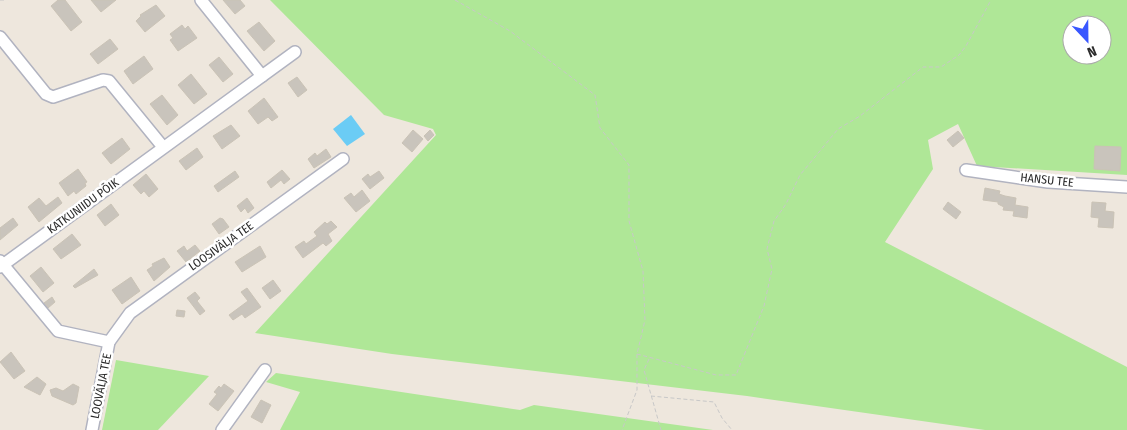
<svg xmlns="http://www.w3.org/2000/svg" width="1127" height="430" font-family="'Fira Sans Condensed',sans-serif">
  <rect width="100%" height="100%" fill="#eee7dd"/>
  <g fill="#afe797" fill-rule="evenodd">
    <path d="M270,0H1127V175L977,166L958,124L928,140L933,169L885,242L1127,367V430H985L747,396L392,354L255,333L436,135L433,129L384,115ZM1072,25H1102V55H1072Z"/>
    <polygon points="116,360 209,376 158,430 102,430"/>
    <polygon points="276,373 520,410 534,405 713,430 280,430 300,392 266,382"/>
  </g>
  <polygon fill="#6bccf5" points="351,115 365,134 347,146 333,129"/>
  <g fill="#c9c4bc" stroke="#cac3b6">
    <polygon points="58,0 65,0 82,22 71,31 51,6"/>
    <polygon points="91,0 116,0 101,12"/>
    <polygon points="223,0 240,0 245,6 235,14"/>
    <polygon points="156,5 165,16 145,32 136,21 141,16 140,15"/>
    <polygon points="259,22 275,41 264,51 247,31"/>
    <polygon points="182,25 185,29 188,26 197,38 178,51 170,40 173,38 170,34"/>
    <polygon points="110,39 118,49 98,64 90,54"/>
    <polygon points="144,56 153,69 133,84 124,71"/>
    <polygon points="219,57 233,74 223,82 209,65"/>
    <polygon points="191,74 207,94 194,104 178,85"/>
    <polygon points="297,77 307,90 298,97 288,83"/>
    <polygon points="162,95 178,115 167,125 150,104"/>
    <polygon points="264,98 278,117 272,121 268,117 258,124 248,111"/>
    <polygon points="231,125 240,136 222,149 213,136"/>
    <polygon points="413,130 423,139 412,152 402,143"/>
    <polygon points="430,130 434,135 428,141 424,136"/>
    <polygon points="958,131 964,138 953,147 947,140"/>
    <polygon points="122,138 130,149 111,164 102,153"/>
    <polygon points="1095,146 1121,147 1120,171 1094,169"/>
    <polygon points="197,148 203,157 186,170 179,161"/>
    <polygon points="326,149 331,157 314,168 308,159 315,153 317,156"/>
    <polygon points="78,169 87,182 85,183 86,186 76,194 74,191 68,196 59,183"/>
    <polygon points="282,170 290,179 284,184 281,180 271,188 267,182"/>
    <polygon points="235,171 239,177 218,192 214,186"/>
    <polygon points="379,171 384,178 370,189 362,179 368,174 370,177"/>
    <polygon points="146,174 158,189 149,197 144,191 141,194 133,185"/>
    <polygon points="985,188 1000,191 999,194 1005,196 1016,198 1015,205 1028,207 1027,218 1013,216 1014,211 1003,210 1004,207 998,204 998,202 983,200"/>
    <polygon points="362,190 370,201 356,212 344,198 351,193 354,197"/>
    <polygon points="58,197 62,203 39,222 28,207 39,198 46,206"/>
    <polygon points="247,198 254,208 248,213 245,208 241,212 237,206"/>
    <polygon points="948,202 961,212 956,219 943,209"/>
    <polygon points="1092,202 1106,203 1105,211 1114,212 1113,228 1098,227 1099,218 1091,217"/>
    <polygon points="111,204 119,215 105,226 97,215"/>
    <polygon points="13,218 18,225 0,240 0,228"/>
    <polygon points="220,218 223,219 229,227 219,234 212,224"/>
    <polygon points="331,221 337,227 328,234 332,241 326,246 323,243 303,258 295,247 304,241 306,244 317,236 314,232 325,222 327,224"/>
    <polygon points="72,234 81,245 61,259 53,249"/>
    <polygon points="195,245 200,251 186,262 177,251 184,246 187,251"/>
    <polygon points="260,246 266,257 242,272 235,262"/>
    <polygon points="164,258 170,267 154,281 147,270 153,266 152,264"/>
    <polygon points="41,267 54,283 43,292 30,276"/>
    <polygon points="94,269 98,275 75,288 73,286"/>
    <polygon points="131,277 140,291 122,304 112,290"/>
    <polygon points="273,280 281,291 270,299 262,288"/>
    <polygon points="247,288 261,307 245,318 242,314 233,320 229,315 248,301 241,292"/>
    <polygon points="195,292 200,298 197,301 205,311 200,315 187,298"/>
    <polygon points="52,297 55,302 48,308 44,303"/>
    <polygon points="177,310 185,311 184,317 176,316"/>
    <polygon points="11,352 25,371 14,379 0,362"/>
    <polygon points="37,377 46,384 40,395 24,387"/>
    <polygon points="73,384 79,387 76,403 73,405 52,396 50,390 56,388 63,391"/>
    <polygon points="224,384 234,391 218,411 209,404 217,394 214,392 219,386 221,388"/>
    <polygon points="261,400 271,405 262,423 251,417"/>
  </g>
  <g fill="none" stroke-linecap="round" stroke-linejoin="round">
    <defs>
      <g id="minor">
        <polyline points="0,37 46,94 53,97 103,80 109,81 163,147"/>
        <polyline points="262,76 295,52"/>
        <polyline points="966,170 1048,182 1127,187"/>
        <polyline points="0,261 58,331 109,342"/>
        <polyline points="0,267 262,76 201,0"/>
        <polyline points="92,430 109,342 130,313 343,159"/>
        <polyline points="222,430 265,370"/>
      </g>
    </defs>
    <use href="#minor" stroke="#b1b3c0" stroke-width="14"/>
    <g stroke="#c8c8c8" stroke-width="1" stroke-dasharray="4 2.5" stroke-linecap="butt">
      <polyline points="0,0 4,0"/>
      <polyline points="455,0 510,31 595,95 600,128 629,165 629,221 643,271 645,320 637,354 637,390 622,430"/>
      <polyline points="637,354 716,375 736,375 764,306 772,269 767,249 774,221 786,204 800,175 838,129 860,116 923,67 941,67 959,55 966,46 991,0"/>
      <polyline points="649,359 644,370 661,430"/>
      <polyline points="651,396 714,402 722,418 732,430"/>
    </g>
    <use href="#minor" stroke="#fff" stroke-width="11"/>
  </g>
  <g text-anchor="middle" stroke-width="5" stroke-linejoin="round" paint-order="stroke">
    <g font-size="12" fill="#2b2b2b" stroke="#fff">
      <text transform="translate(1047 180) rotate(6)" y="4">HANSU TEE</text>
      <text transform="translate(83 206) rotate(-36)" y="4">KATKUNIIDU PÕIK</text>
      <text transform="translate(221 246) rotate(-35)" y="4">LOOSIVÄLJA TEE</text>
      <text transform="translate(101 386) rotate(-79)" y="4">LOOVÄLJA TEE</text>
    </g>
  </g>
  <g transform="translate(1087 40) rotate(158)"><circle r="24" fill="#ffffff" stroke="#aaaaaa"/>
  <path d="M0-4L9 19L0 12L-9 19Z" fill="#3957ff"/>
  <text y="-8" font-size="14" font-weight="bold" text-anchor="middle" fill="#2b2b2b">N</text>
  </g>
</svg>
